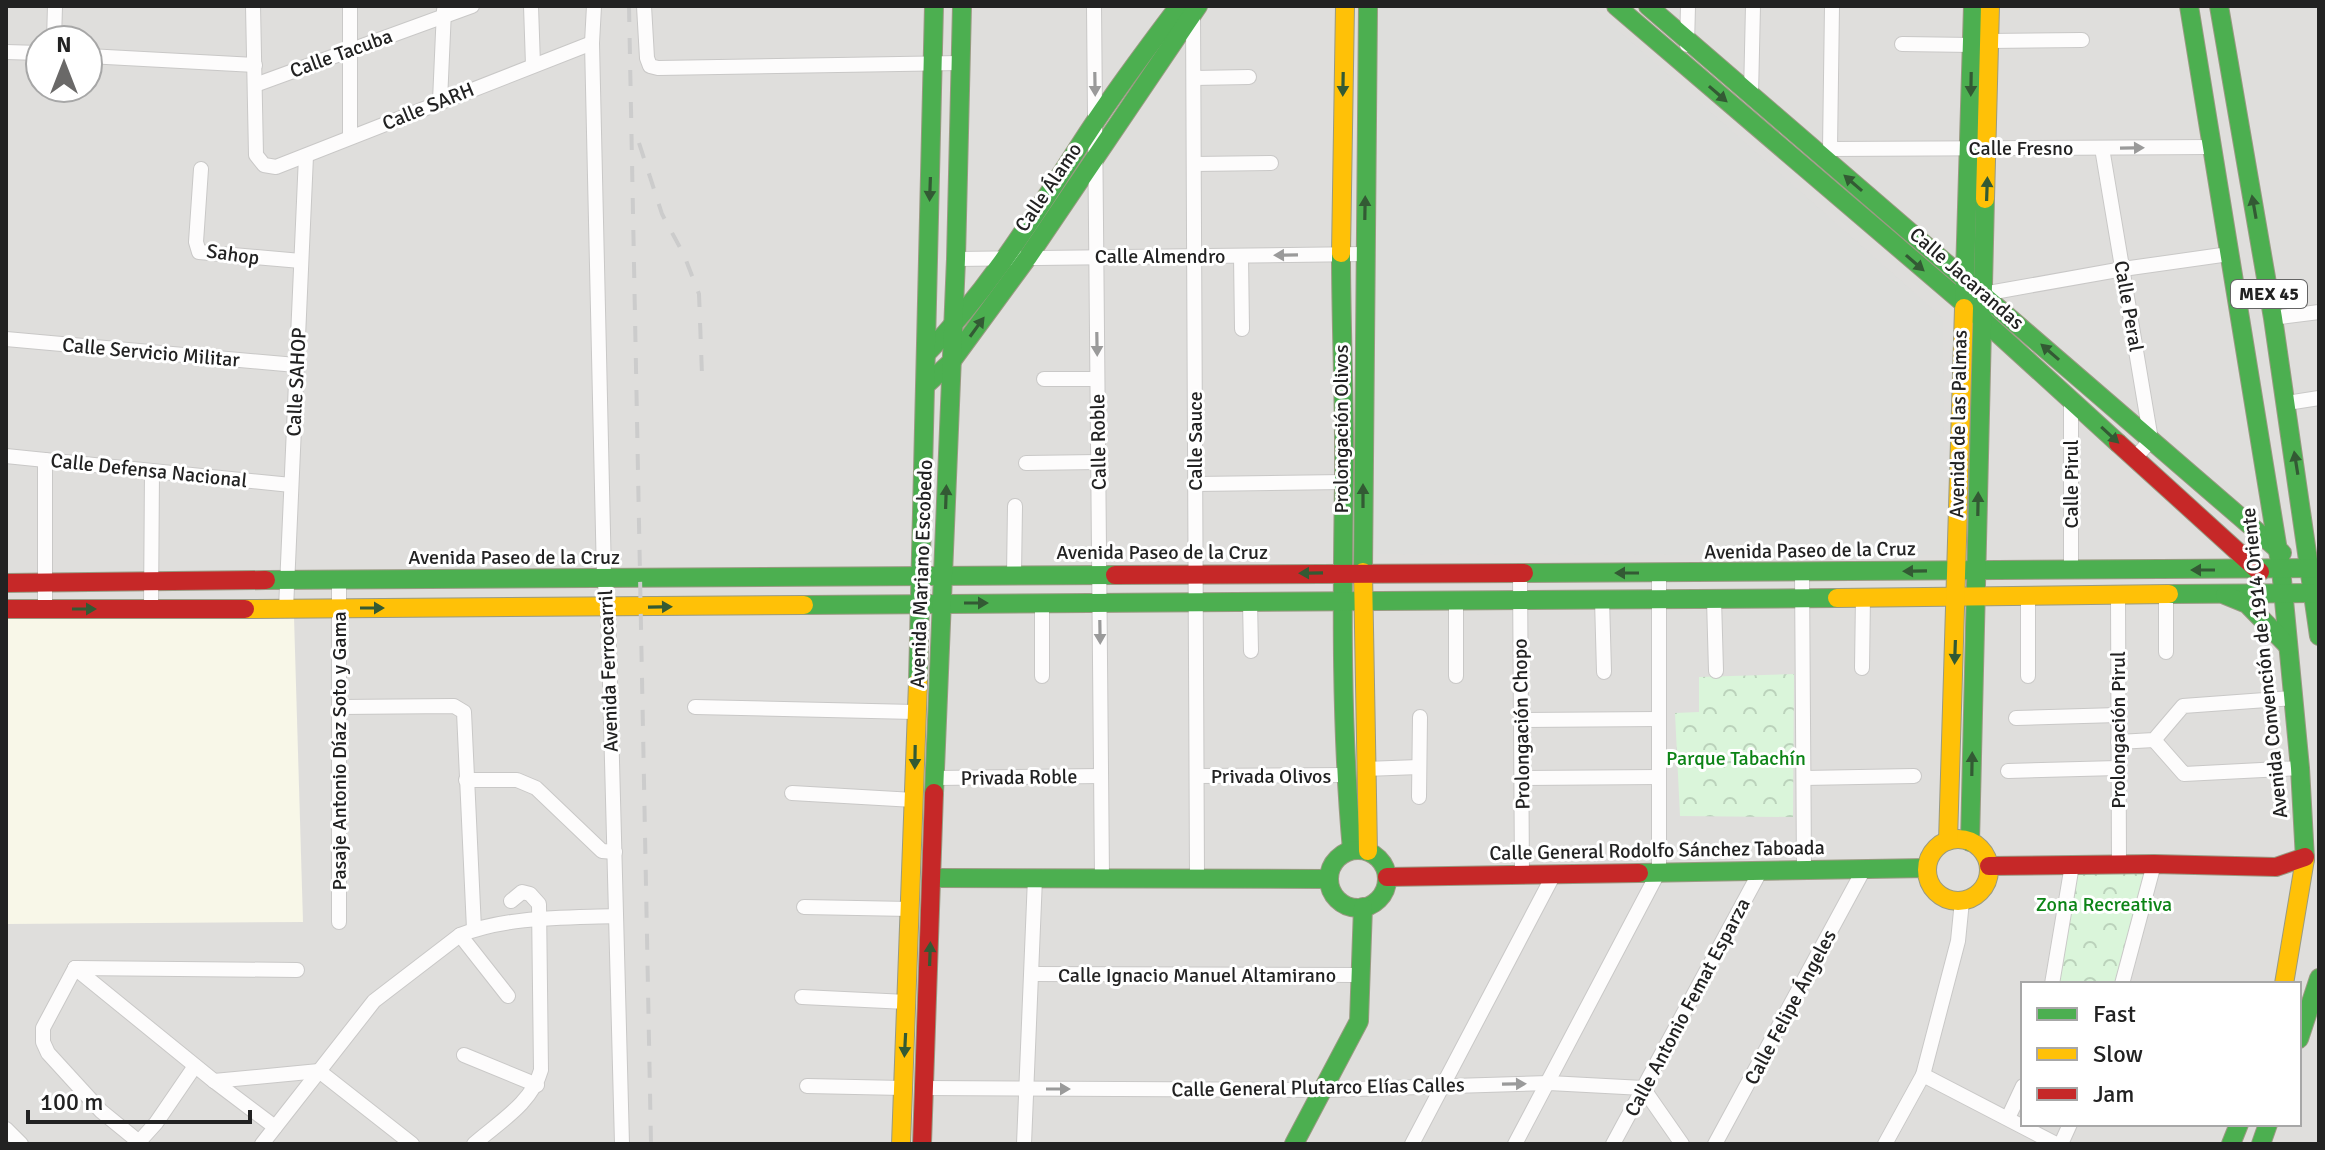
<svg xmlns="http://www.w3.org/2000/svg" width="2325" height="1150" font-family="Signika,sans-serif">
  <defs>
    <pattern id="park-crowns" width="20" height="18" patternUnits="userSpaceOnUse" patternTransform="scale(2)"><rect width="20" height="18" fill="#daf5da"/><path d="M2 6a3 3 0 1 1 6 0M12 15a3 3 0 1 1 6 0" fill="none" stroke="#bbd2bb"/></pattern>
  </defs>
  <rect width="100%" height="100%" fill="#f0eeeb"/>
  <path fill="#dfdedc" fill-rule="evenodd" d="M6,6H2319V1144H6ZM40,40H88V88H40ZM2023,984H2299V1124H2023Z"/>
  <polygon fill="#f8f7e8" points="294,617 303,922 6,924 6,618"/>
  <polygon fill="#dededc" points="1380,6 1591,6 1943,318 1945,555 1369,554"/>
  <g fill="url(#park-crowns)">
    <polygon points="1794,674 1793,817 1680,816 1675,713 1699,712 1699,677"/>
    <polygon points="2154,864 2122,984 2052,984 2072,865"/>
  </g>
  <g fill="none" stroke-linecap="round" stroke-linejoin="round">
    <defs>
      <g id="street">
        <polyline points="253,6 256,155 264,165 276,167 592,43"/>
        <polyline points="350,6 350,137"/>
        <polyline points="531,6 533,65"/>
        <polyline points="594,6 592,43 604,577 608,608 622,1144"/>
        <polyline points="644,6 647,58 650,66 658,68 960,63"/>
        <polyline points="1094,6 1102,878"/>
        <polyline points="1193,13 1197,878"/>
        <polyline points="54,40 55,6"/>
        <polyline points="1989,41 2082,40"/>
        <polyline points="1902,44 1972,45"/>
        <polyline points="1687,45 1688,6"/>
        <polyline points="6,52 40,53"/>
        <polyline points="88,56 255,65"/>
        <polyline points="1194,78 1249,77"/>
        <polyline points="255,85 472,6"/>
        <polyline points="1751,95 1753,6"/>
        <polyline points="440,101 444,10"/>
        <polyline points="2102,148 2151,440 2135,458"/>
        <polyline points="1830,149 2211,147"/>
        <polyline points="1824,155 1830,149 1832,6"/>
        <polyline points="1194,164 1271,163"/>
        <polyline points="201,169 196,242 199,252 301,261"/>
        <polyline points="1241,256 1242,329"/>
        <polyline points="956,259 1364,254"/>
        <polyline points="1983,294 2123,269 2229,254"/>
        <polyline points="2273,318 2319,312"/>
        <polyline points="6,339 296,365"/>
        <polyline points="1044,379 1097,379"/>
        <polyline points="2287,403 2319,398"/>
        <polyline points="6,456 291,485"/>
        <polyline points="45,460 45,609"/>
        <polyline points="1026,463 1098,462"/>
        <polyline points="1195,484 1344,482"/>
        <polyline points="2071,570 2071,399"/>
        <polyline points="1802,572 1804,869"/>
        <polyline points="1520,573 1522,875"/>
        <polyline points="1014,575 1015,506"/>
        <polyline points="339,580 339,922"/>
        <polyline points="2118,596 2119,864"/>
        <polyline points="2166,596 2166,652"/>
        <polyline points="1602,599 1604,672"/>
        <polyline points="1714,599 1716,671"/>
        <polyline points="1250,601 1251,651"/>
        <polyline points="151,609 152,471"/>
        <polyline points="286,609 306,156"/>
        <polyline points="1862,668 1863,597"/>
        <polyline points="1042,676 1042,602"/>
        <polyline points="1456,676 1456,601"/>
        <polyline points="2028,676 2028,597"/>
        <polyline points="340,707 454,706 464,712 474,929"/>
        <polyline points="695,707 915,712"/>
        <polyline points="2016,718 2118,715"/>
        <polyline points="1521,720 1659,719"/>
        <polyline points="2154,740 2184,774 2300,768"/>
        <polyline points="2118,742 2154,740 2183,706 2293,698"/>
        <polyline points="1365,769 1419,767"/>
        <polyline points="2008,771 2118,768"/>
        <polyline points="1197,776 1345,775"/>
        <polyline points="937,778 1101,776"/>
        <polyline points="1523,778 1659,777"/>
        <polyline points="1804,778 1914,776"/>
        <polyline points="466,780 517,780 536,788 602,851 615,852"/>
        <polyline points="792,793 914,800"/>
        <polyline points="1419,797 1420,717"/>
        <polyline points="804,907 910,909"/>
        <polyline points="460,935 508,996"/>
        <polyline points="75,968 214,1081 275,1127"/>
        <polyline points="75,968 297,970"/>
        <polyline points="75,968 43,1028 43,1042 48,1053 101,1111 139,1142"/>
        <polyline points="1032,974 1361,975"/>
        <polyline points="2052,984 2072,865"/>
        <polyline points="2122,984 2154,864"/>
        <polyline points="802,997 907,1002"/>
        <polyline points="464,1055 537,1085"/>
        <polyline points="1923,1075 2056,1144"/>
        <polyline points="214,1081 319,1071 412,1144"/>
        <polyline points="807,1086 903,1088"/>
        <polyline points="924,1088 1323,1090 1549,1083 1643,1088 1682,1144"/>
        <polyline points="2008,1118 2023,1086"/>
        <polyline points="6,1129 21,1144"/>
        <polyline points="137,1144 156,1123 195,1066"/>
        <path d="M262,1144L374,1001L460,935C508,916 565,918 616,916"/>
        <path d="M474,1144C499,1122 532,1103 541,1070L539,904L530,894L522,892L511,901"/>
        <polyline points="1024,1144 1035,878"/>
        <polyline points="1412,1144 1554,874"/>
        <polyline points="1515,1144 1659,871 1659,573"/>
        <polyline points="1613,1144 1761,870"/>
        <polyline points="1715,1144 1864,869"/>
        <polyline points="1885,1144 1923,1075 1958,941 1962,901"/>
        <polyline points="2061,1144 2070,1124"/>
      </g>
      <g id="fast">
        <polyline points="1616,6 1982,319 2118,443"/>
        <polyline points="1648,6 2282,553"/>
        <polyline points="2189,6 2281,569 2300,768 2305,859"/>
        <polyline points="2219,6 2273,318 2319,636"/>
        <path d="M1341,253C1341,330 1345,407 1344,484C1342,607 1341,728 1352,850"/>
        <polyline points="1964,308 1973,6"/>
        <path d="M926,354C992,287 1038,209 1089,131C1117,88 1148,47 1179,6"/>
        <polyline points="926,385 951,362 1028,257 1198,6"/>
        <polyline points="1363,572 1368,6"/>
        <polyline points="1524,573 2319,568"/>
        <polyline points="266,580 1115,575"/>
        <polyline points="2169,594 2319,593"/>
        <polyline points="2225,595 2247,604 2288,646"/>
        <polyline points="804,605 1837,598"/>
        <polyline points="918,682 934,6"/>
        <polyline points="934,793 956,259 962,6"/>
        <polyline points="1970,842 1985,199"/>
        <circle cx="1358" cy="879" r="29"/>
        <polyline points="1639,873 1927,868"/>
        <polyline points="933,878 1329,879"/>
        <polyline points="2299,1039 2319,978"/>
        <polyline points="1294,1144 1359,1021 1363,907"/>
        <polyline points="2231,1144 2239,1124"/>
        <polyline points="2261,1144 2268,1124"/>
      </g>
      <g id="slow">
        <polyline points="1985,199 1990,6"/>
        <polyline points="1341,253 1345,6"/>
        <polyline points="1363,572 1368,851"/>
        <polyline points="1837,598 2169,594"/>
        <polyline points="245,609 804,605"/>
        <circle cx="1958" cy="870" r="31"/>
        <polyline points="1948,841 1964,308"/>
        <polyline points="2284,984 2305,859"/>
        <polyline points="901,1144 918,682"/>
      </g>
      <g id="jam">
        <polyline points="2118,443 2260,572"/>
        <polyline points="1115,575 1524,573"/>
        <polyline points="6,583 266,580"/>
        <polyline points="6,609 245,609"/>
        <polyline points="1989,866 2154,864 2276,867 2305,857"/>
        <polyline points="1387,877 1639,873"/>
        <polyline points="922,1144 934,793"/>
      </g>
    </defs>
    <use href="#street" stroke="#c9c8c7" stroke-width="16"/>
    <use href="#fast" stroke="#999a82" stroke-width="20"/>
    <use href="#slow" stroke="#999a82" stroke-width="20"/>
    <use href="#jam" stroke="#999a82" stroke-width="20"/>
    <use href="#street" stroke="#fdfcfc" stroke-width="14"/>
    <use href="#fast" stroke="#4caf50" stroke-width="18"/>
    <use href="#slow" stroke="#ffc107" stroke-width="18"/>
    <use href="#jam" stroke="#c62828" stroke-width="18"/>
    <g stroke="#ccc" stroke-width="4" stroke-dasharray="16 16" stroke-linecap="butt">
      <polyline points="629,6 651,1144"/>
      <polyline points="639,143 662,214 684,255 699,294 702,375"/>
    </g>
  </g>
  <defs><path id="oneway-solid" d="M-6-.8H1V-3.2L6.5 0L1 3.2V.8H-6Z" transform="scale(2)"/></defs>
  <g fill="#9a9a9a">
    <use href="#oneway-solid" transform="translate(1095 84) rotate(89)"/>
    <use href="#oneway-solid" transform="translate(2132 148) rotate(-1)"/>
    <use href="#oneway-solid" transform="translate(1286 255) rotate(179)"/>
    <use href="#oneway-solid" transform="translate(1097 344) rotate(89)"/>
    <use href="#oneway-solid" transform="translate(1100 632) rotate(89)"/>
    <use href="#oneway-solid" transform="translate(1514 1084) rotate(-1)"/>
    <use href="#oneway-solid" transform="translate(1058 1089)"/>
  </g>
  <g fill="#335a34">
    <use href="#oneway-solid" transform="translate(1343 84) rotate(91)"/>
    <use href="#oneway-solid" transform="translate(1971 84) rotate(91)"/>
    <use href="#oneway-solid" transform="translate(1718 94) rotate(41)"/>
    <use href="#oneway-solid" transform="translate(1853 183) rotate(-139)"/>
    <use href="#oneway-solid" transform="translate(930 189) rotate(92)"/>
    <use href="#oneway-solid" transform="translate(1987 189) rotate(-88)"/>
    <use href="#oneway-solid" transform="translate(2254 207) rotate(-100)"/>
    <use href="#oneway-solid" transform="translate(1365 208) rotate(-89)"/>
    <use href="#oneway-solid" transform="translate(1915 263) rotate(41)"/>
    <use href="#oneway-solid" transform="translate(977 327) rotate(-54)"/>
    <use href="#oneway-solid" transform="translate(2050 352) rotate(-139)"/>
    <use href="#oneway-solid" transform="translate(2110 435) rotate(43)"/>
    <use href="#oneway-solid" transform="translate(2296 463) rotate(-99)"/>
    <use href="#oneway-solid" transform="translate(1363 496) rotate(-90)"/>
    <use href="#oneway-solid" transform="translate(946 497) rotate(-88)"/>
    <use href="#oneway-solid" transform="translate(1978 504) rotate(-89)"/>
    <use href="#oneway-solid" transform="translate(2203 570) rotate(180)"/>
    <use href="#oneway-solid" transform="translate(1915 571) rotate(179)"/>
    <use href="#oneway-solid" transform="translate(1311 573) rotate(179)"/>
    <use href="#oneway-solid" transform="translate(1627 573) rotate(180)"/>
    <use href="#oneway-solid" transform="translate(976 603)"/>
    <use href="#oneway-solid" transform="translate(660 607) rotate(-1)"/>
    <use href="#oneway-solid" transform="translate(372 608)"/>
    <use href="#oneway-solid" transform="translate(84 609)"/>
    <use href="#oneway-solid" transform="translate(1955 652) rotate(92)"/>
    <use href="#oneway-solid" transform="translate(915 757) rotate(91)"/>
    <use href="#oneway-solid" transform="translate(1972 764) rotate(-89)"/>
    <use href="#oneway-solid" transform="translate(930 954) rotate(-88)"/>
    <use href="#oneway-solid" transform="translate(905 1045) rotate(93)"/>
  </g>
  <g text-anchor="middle" stroke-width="6" stroke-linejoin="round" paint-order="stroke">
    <rect fill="#fff" stroke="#646464" stroke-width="2" x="2231" y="280" width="76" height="28" rx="6"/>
    <g font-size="18" font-weight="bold" fill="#222">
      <text x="2269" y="300">MEX 45</text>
    </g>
    <g font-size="20" fill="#222" stroke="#fff">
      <text transform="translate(341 53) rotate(-20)" y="7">Calle Tacuba</text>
      <text transform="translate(428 106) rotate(-22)" y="7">Calle SARH</text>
      <text x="2021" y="155">Calle Fresno</text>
      <text transform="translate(1048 187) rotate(-56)" y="7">Calle Álamo</text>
      <text transform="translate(233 254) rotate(8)" y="7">Sahop</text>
      <text x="1160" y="263">Calle Almendro</text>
      <text transform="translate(1967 278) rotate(41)" y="7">Calle Jacarandas</text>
      <text transform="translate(2129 306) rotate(80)" y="7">Calle Peral</text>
      <text transform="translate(151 352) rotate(5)" y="7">Calle Servicio Militar</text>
      <text transform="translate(296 382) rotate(-87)" y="7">Calle SAHOP</text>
      <text transform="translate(1958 424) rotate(-89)" y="7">Avenida de las Palmas</text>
      <text transform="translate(1341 429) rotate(-90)" y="7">Prolongación Olivos</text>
      <text transform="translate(1195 441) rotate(-90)" y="7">Calle Sauce</text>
      <text transform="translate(1098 442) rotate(-91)" y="7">Calle Roble</text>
      <text transform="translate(149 470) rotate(6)" y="7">Calle Defensa Nacional</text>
      <text transform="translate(2071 484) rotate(-90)" y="7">Calle Pirul</text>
      <text transform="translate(1810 550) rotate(-1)" y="7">Avenida Paseo de la Cruz</text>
      <text x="1162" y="559">Avenida Paseo de la Cruz</text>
      <text x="514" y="564">Avenida Paseo de la Cruz</text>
      <text transform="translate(921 574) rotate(-88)" y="7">Avenida Mariano Escobedo</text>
      <text transform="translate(2264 663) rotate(-96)" y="7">Avenida Convención de 1914 Oriente</text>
      <text transform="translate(608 671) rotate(-92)" y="7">Avenida Ferrocarril</text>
      <text transform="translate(1521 724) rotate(-91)" y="7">Prolongación Chopo</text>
      <text transform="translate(2118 730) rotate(-90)" y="7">Prolongación Pirul</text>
      <text transform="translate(339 751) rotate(-90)" y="7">Pasaje Antonio Díaz Soto y Gama</text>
      <text x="1271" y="783">Privada Olivos</text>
      <text transform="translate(1019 777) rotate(-1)" y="7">Privada Roble</text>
      <text transform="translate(1657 850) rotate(-1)" y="7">Calle General Rodolfo Sánchez Taboada</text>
      <text x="1197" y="982">Calle Ignacio Manuel Altamirano</text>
      <text transform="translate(1687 1007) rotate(-62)" y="7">Calle Antonio Femat Esparza</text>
      <text transform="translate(1790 1007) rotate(-62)" y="7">Calle Felipe Ángeles</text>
      <text transform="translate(1318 1087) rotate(-1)" y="7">Calle General Plutarco Elías Calles</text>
    </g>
    <g font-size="20" fill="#0c8416" stroke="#fff">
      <text x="1736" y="765">Parque Tabachín</text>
      <text x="2104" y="911">Zona Recreativa</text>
    </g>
  </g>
  <rect width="2325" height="1150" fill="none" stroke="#222222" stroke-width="16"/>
  <rect x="2021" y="982" width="280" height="144" fill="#ffffff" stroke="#a7a7a7" stroke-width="2"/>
  <rect x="2037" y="1008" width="40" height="12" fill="#4caf50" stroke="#a7a7a7" stroke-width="2"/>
  <text x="2093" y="1022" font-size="24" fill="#222222">Fast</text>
  <rect x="2037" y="1048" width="40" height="12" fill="#ffc107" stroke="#a7a7a7" stroke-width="2"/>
  <text x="2093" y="1062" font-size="24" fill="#222222">Slow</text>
  <rect x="2037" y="1088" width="40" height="12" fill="#c62828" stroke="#a7a7a7" stroke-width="2"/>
  <text x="2093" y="1102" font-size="24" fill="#222222">Jam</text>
  <g transform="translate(64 64)"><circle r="38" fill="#ffffff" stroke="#a7a7a7" stroke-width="2"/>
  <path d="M0-6L14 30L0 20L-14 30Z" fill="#6a6968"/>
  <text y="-12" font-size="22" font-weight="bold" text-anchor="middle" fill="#222222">N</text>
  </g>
  <path d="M28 1110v12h222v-12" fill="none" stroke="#222222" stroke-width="4"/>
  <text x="40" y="1110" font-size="24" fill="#222222" stroke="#ffffff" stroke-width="6" paint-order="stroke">100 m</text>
</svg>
